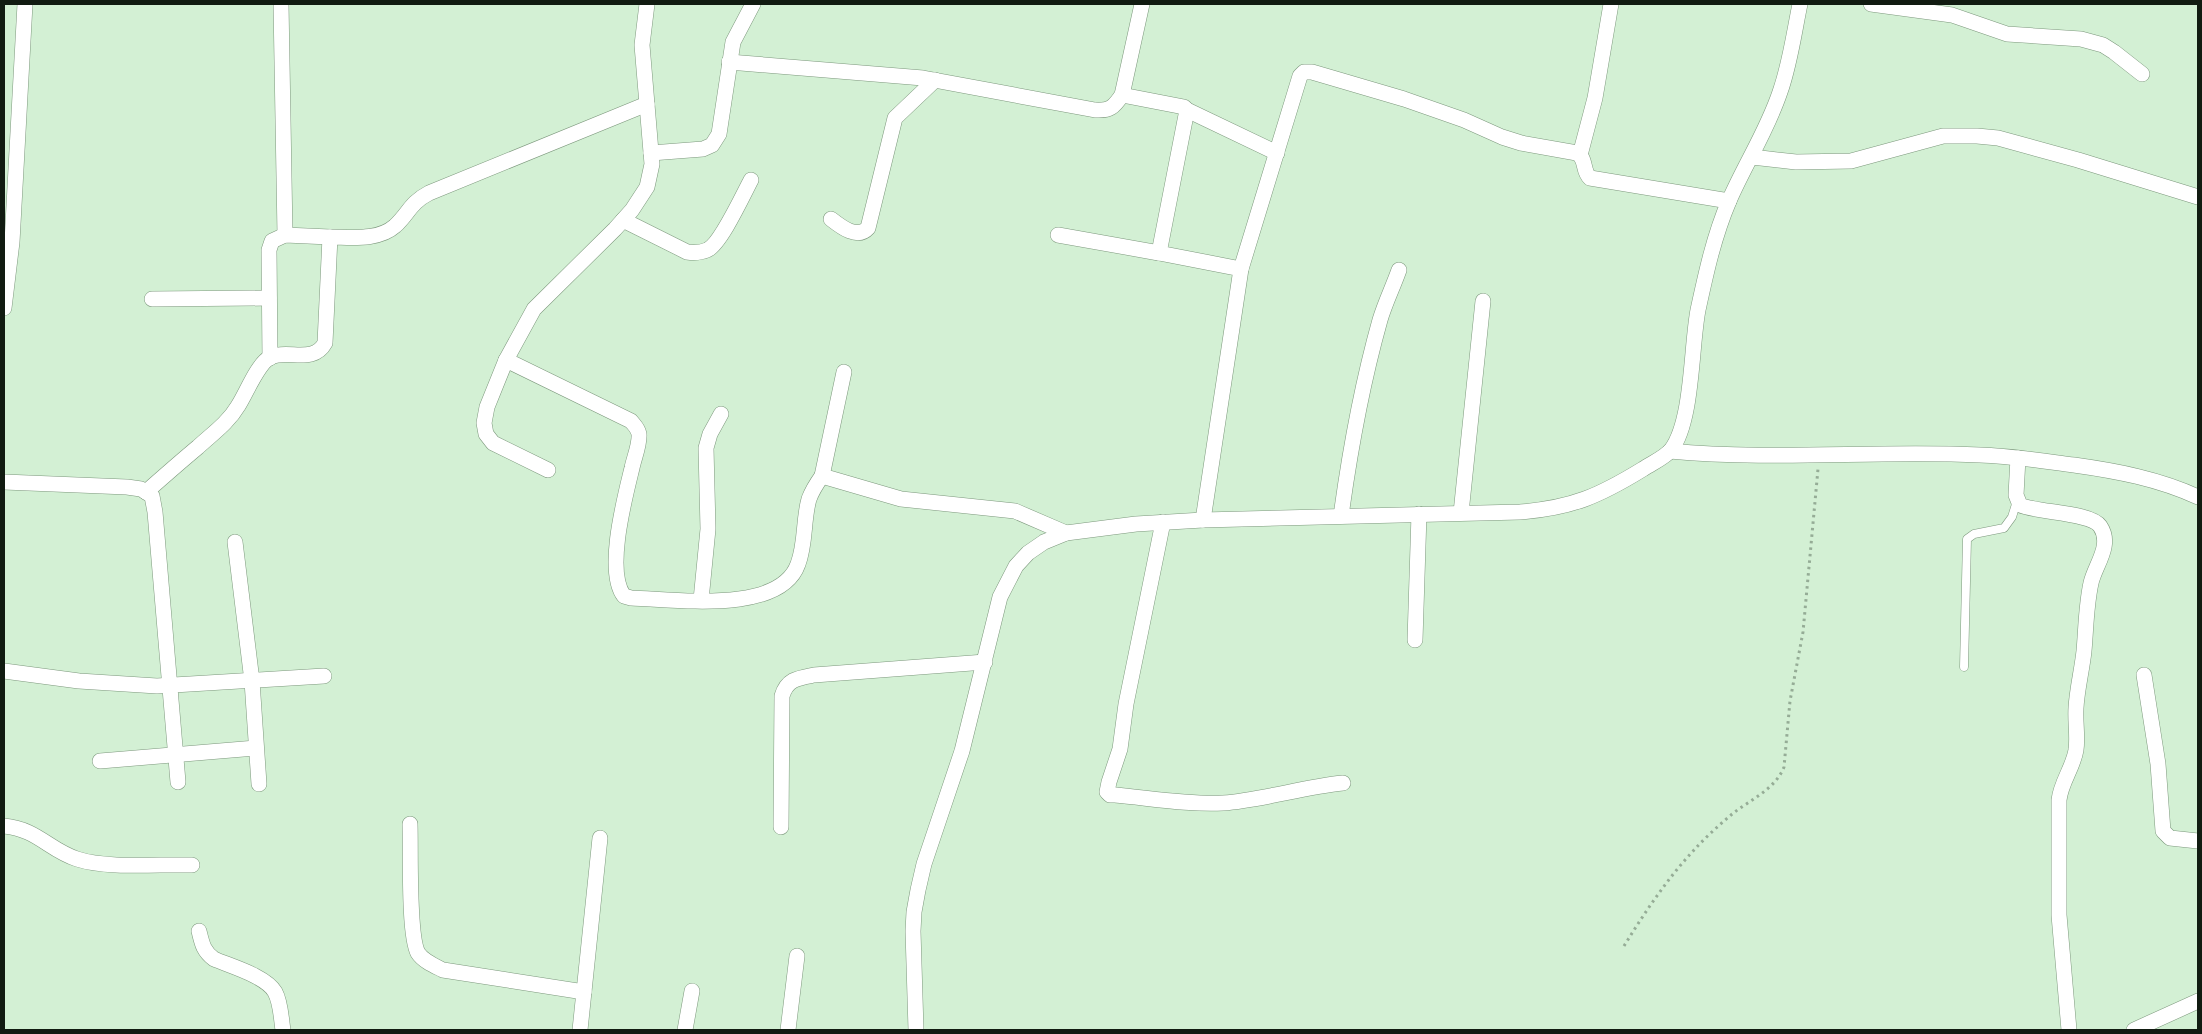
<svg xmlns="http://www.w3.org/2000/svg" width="2202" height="1034" font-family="'IBM Plex Serif',serif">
  <rect width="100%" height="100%" fill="#d3f0d4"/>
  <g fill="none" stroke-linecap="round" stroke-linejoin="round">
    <defs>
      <polyline id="service" points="1964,667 1967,539 1974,534 2004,528 2012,517 2017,501"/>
      <g id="minor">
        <polyline points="281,4 285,235"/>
        <polyline points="1871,4 1952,15 2007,34 2081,39 2103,45 2114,52 2142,74"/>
        <path d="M729,62L923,78L1095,110C1110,111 1114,107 1122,95L1142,4"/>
        <polyline points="1122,95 1184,107 1187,110 1159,253 1241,269 1203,520"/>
        <polyline points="1187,110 1277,153"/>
        <polyline points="651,153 703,149 712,145 719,134 733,42 753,4"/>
        <polyline points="1580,155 1595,98 1611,4"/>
        <polyline points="1752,157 1796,162 1851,161 1943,136 1977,136 1998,138 2078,160 2198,197"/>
        <path d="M831,219C840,226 857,240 868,228L895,118L935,80"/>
        <path d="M623,220L687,252C694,253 700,253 707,250C720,245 743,195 751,180"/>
        <polyline points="1058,235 1159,253"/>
        <path d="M1241,269L1300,76L1304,72H1312L1404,99L1464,120L1502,137L1521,143L1577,153C1587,159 1582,171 1590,178L1729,201"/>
        <polyline points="152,299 269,298"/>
        <polyline points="4,308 12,242 25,4"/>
        <polyline points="270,358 269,250 272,241 285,235 330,237"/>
        <path d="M506,360L631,421C634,425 638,428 639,434C640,444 634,458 632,468C625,497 605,571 624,596L631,598C674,599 780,615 798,564C806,543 803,520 809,499C812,491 817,483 822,476"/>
        <polyline points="844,372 822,476 901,499 1015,511 1066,533"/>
        <path d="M1670,451C1774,461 1877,450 1980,455C2012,456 2043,461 2074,465C2117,471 2159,479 2198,497"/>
        <path d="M2018,458L2016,495L2020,505C2038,513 2090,512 2100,526C2113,545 2095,565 2091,583C2086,606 2086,629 2084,651C2082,670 2077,689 2076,708C2075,722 2078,736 2076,750C2073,768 2061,782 2059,800V915L2069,1030"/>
        <polyline points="548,470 493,443 486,434 484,423 487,407 506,360 534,309 615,229 632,210 647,187 652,164 642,45 647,4"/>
        <polyline points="4,482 127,487 141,489 152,496 155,512 178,782"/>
        <path d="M146,492C163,477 180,462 198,447C212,434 228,423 238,406C246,394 257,365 269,358C287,348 313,365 325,343L330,237C351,237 378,241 395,226C409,213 410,203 429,193L647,104"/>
        <polyline points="1461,513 1483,301"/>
        <path d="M1341,516C1350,450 1362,384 1380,320C1385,303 1393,287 1399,270"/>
        <path d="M1163,522L1126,704L1120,749L1109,782L1107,792L1110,795H1115C1149,798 1190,805 1223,803C1263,800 1303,787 1343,783"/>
        <polyline points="235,542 252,681 259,784"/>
        <polyline points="701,600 708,529 706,448 710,434 721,414"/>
        <polyline points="1415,640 1419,514"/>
        <polyline points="4,671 79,681 157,686 324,676"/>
        <polyline points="2144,675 2158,764 2163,831 2170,838 2198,841"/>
        <polyline points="100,761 256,748"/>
        <path d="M410,824C411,849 408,935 418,953C423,961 435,966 443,970L584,992"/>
        <path d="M4,826C37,829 49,850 77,859C108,869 158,864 192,865"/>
        <path d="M781,827L782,696C787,679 798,678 814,675L985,662"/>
        <path d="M199,931C202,943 203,951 214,959C230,966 266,976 275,992C281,1003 281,1018 283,1030"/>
        <polyline points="580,1030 600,838"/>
        <polyline points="685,1030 692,991"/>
        <polyline points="788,1030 797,956"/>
        <path d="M916,1030L913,931L914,912L918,890L924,864L962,751L1000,597L1016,566L1028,553L1044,542L1066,533L1136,524L1203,520L1520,512C1572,508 1599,496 1643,469C1652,463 1664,458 1671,450C1693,421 1691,346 1698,310C1706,273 1714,236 1729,201C1745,164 1767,131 1780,92C1790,64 1794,33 1800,4"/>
        <polyline points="2134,1030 2198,1001"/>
      </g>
    </defs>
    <use href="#service" stroke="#7d987d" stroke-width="9"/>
    <use href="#minor" stroke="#7d987d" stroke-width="16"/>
    <path stroke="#95ac96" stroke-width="3" stroke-dasharray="2.5 4" stroke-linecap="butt" d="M1624,946C1645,912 1667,879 1694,850C1705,838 1718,826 1731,815C1749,800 1775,790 1784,767L1790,701L1803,632L1818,469"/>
    <use href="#service" stroke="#fff" stroke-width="8"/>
    <use href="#minor" stroke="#fff" stroke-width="15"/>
  </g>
  <rect width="2202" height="1034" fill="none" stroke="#111b11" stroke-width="10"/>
</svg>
